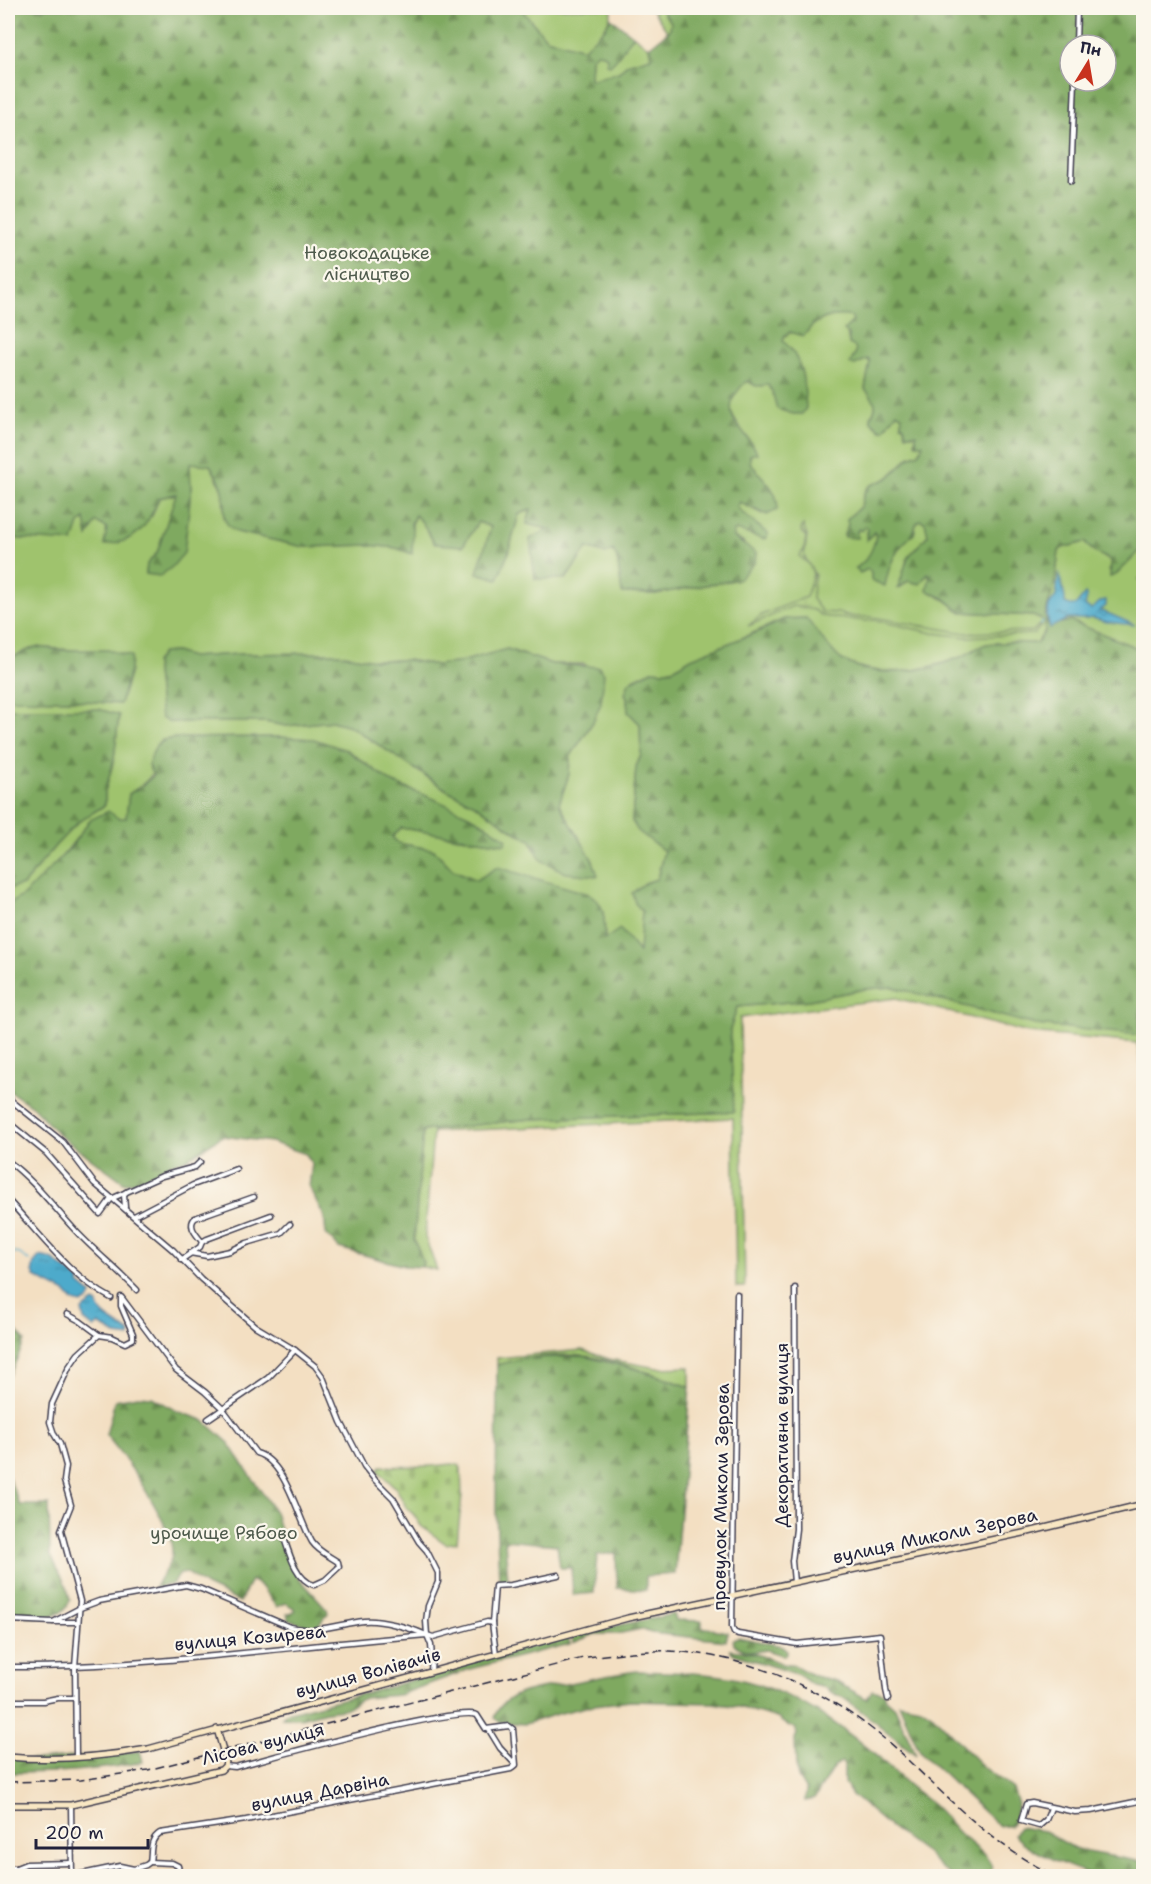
<svg xmlns="http://www.w3.org/2000/svg" width="1151" height="1884" font-family="'Shantell Sans',sans-serif">
  <defs>
    <pattern id="forest-firs" width="22" height="20" patternUnits="userSpaceOnUse" patternTransform="scale(1.5)"><rect width="22" height="20" fill="#7fa960"/><path d="M5 1l3.5 6h-7zM16 11l3.5 6h-7z" fill="#688950"/></pattern>
    <pattern id="wetland-marsh" width="20" height="14" patternUnits="userSpaceOnUse" patternTransform="scale(1.5)"><rect width="20" height="14" fill="#9fc36d"/><path d="M1 5h8M5 5V1M11 12h8M15 12V8" fill="none" stroke="#89a75f"/></pattern>
    <pattern id="cemetery-stones" width="16" height="16" patternUnits="userSpaceOnUse" patternTransform="scale(1.5)"><rect width="16" height="16" fill="#9fc36d"/><path d="M2 7V4a2 2 0 0 1 4 0v3zM10 15v-3a2 2 0 0 1 4 0v3z" fill="#89a75f"/></pattern>
    <pattern id="water-ripples" width="26" height="14" patternUnits="userSpaceOnUse" patternTransform="scale(1.5)"><rect width="26" height="14" fill="#4daacb"/><path d="M2 4q2-2 4 0t4 0M15 11q2-2 4 0t4 0" fill="none" stroke="#408aa6"/></pattern>
  </defs>
  <rect width="100%" height="100%" fill="#fbf7ec"/>
  <filter id="ink" filterUnits="userSpaceOnUse"><feTurbulence type="fractalNoise" baseFrequency=".0167" numOctaves="2"/><feDisplacementMap in="SourceGraphic" scale="12" xChannelSelector="R" yChannelSelector="G"/><feConvolveMatrix kernelMatrix="1 2 1 2 8 2 1 2 1" color-interpolation-filters="sRGB"/></filter>
  <filter id="wash" filterUnits="userSpaceOnUse"><feTurbulence type="fractalNoise" baseFrequency=".008" numOctaves="4" result="noise"/><feDisplacementMap in="SourceGraphic" scale="24" xChannelSelector="R" yChannelSelector="G"/><feGaussianBlur stdDeviation="1.35" result="paint"/><feColorMatrix in="noise" values="0 0 0 0 0 0 0 0 0 0 0 0 0 0 0 0 0 1.4 0 .05"/><feComposite in="paint" operator="in"/></filter>
  <g filter="url(#wash)">
    <rect width="100%" height="100%" fill="#f3dfc2"/>
    <g fill="#9fc36d" stroke="#607254" stroke-width="1.5" fill-rule="evenodd">
      <path d="M520,8H612C610,26 597,37 584,49L546,38Z"/>
      <polygon points="651,8 662,8 664,14 671,22 670,30 667,31"/>
      <polygon points="634,36 649,47 651,57 627,64 619,72 590,80 591,58 597,53 604,54 607,58"/>
      <path d="M839,314L852,317L853,322L847,332L849,343L855,346L856,352L852,360L858,363L868,359L870,362L865,389C874,398 879,406 871,416V421L881,430H884L897,412L902,416L901,424L904,426L908,434H916L915,443L923,444V448L919,453L909,457L888,478L869,486L864,493L861,506L847,519L848,525L844,534L857,531L866,526L868,528L866,538H869L875,531C878,545 868,560 856,568L868,569L877,581L884,585C889,564 896,547 914,534L916,524L920,520L925,522L928,535L908,557L900,588L908,581L915,583L928,573L937,596C947,599 953,607 962,612L1033,616L1043,620L1045,631L1037,643C1021,643 1003,641 987,644C977,647 968,655 958,658C922,672 877,679 842,660C835,656 813,627 806,618L784,619L675,668L663,671L652,670L633,679L627,697L628,712L640,724L641,755L636,767L632,821L639,831L664,851L657,879L645,883L635,903L642,911L639,953L605,939L603,910L477,880L453,870L434,850L398,843L392,837L401,828L505,844L434,799L393,783L347,750L281,737L177,738L162,740C154,771 157,776 129,794L126,819L90,820C70,848 38,890 8,905V889L23,885L56,845L78,822L105,805V792L114,759L119,716L8,709V699L73,700L119,704L125,687L85,651L35,647L15,656H8V538C29,540 69,534 85,518L88,536L96,521L107,528L152,516L159,498L177,494L157,553L147,564L146,574L191,491L189,462L210,465C223,487 224,493 224,519L237,532L304,547L369,545L396,548L411,553C413,540 409,527 415,515L422,522L435,544L478,522L491,527L508,554L519,514L532,510L527,524L549,529L566,579L587,548L606,554L612,549L617,558L623,593L655,594L739,579L744,543L733,537L732,532L736,530L763,539L768,534L740,511L737,506L739,502L762,514L754,469L750,462V455L757,453C745,426 710,409 747,381L762,386L768,385L772,391L793,351L782,341C788,329 796,333 807,332C813,322 827,317 839,314ZM507,649L552,664H585L593,722L570,757L569,774L559,804L593,861L597,876L580,873L534,849L531,840L517,833L473,803L447,790L350,726L332,721L286,726L265,722H170L161,717L155,663L162,653L175,652L191,657L240,654L332,653L375,660H407L437,665L457,663Z"/>
      <path d="M1085,542C1092,553 1101,554 1111,562L1109,571L1117,574L1143,548V576L1139,579L1142,586L1143,584V648H1137L1071,621L1061,623L1047,622L1045,616L1055,582L1059,551L1062,548Z"/>
      <polygon points="893,987 1036,1025 1140,1034 1140,1013 1143,1001 1143,1075 1137,1043 1028,1033 896,998 740,1018 745,1287 736,1287 733,1118 433,1132 425,1237 437,1270 422,1267 423,1261 414,1240 423,1131 530,1119 733,1112 730,1030 737,1007 809,1000 865,989"/>
      <path d="M582,1350L609,1359L657,1368L690,1367V1387C659,1376 617,1360 584,1356C559,1353 521,1358 497,1365V1358Z"/>
    </g>
    <g fill="url(#forest-firs)" stroke="#50664e" stroke-width="1.5" fill-rule="evenodd">
      <path d="M8,8H520L546,38L583,49L605,28L611,18L634,36C624,45 621,56 610,65L606,64L607,58L604,54L597,53L591,58L590,80L619,72L627,64L651,57L649,47L670,30L671,22L664,14L662,8H1143V547L1117,574L1110,577L1111,561C1101,554 1092,553 1085,542L1062,548L1059,551L1055,582L1045,616L1047,622L1061,623L1071,621L1137,648H1143L1144,1001L1140,1013V1035L1036,1025L893,987L865,989L809,1000L737,1007L730,1030L734,1112L530,1119L423,1131L414,1240L423,1261L422,1267L404,1266L339,1248L326,1234L324,1216L309,1187L312,1164L306,1154L271,1142L222,1136L187,1159L170,1164L137,1182L125,1183L59,1135L33,1107L8,1090V905L25,894L70,848L90,820L108,811L118,818H126L129,794L143,785L153,776L148,765C156,745 155,740 177,738L281,737L314,739L346,750L393,783L434,799L475,818L507,839L505,844L401,828L392,837L398,843L434,850L453,870L477,880L497,867L589,894C607,904 604,921 605,939L620,929L639,952L642,911L635,903L632,893L645,883L657,879L664,851L638,831L632,821L636,767L641,755L640,724L628,712L627,697L625,694L629,682L652,670L663,671L675,668L691,658L760,631L784,619L806,618C813,627 835,656 842,660C877,680 922,672 958,658C968,655 976,647 987,644C1003,641 1021,643 1037,643L1045,631L1043,620L1033,616L962,612C955,608 951,604 945,599C940,596 933,594 927,590L930,576L928,573L920,584L908,581L898,588L908,557L928,535L925,522L920,520L916,524L914,534C896,547 889,564 885,586L871,580V572L868,569L860,573L856,568C868,560 874,548 876,535L874,532L867,540L868,528L866,526L862,531L859,529L857,531V538L845,537L844,534L848,525L847,519L861,506L864,493L869,486L888,478L910,457L919,453L923,444H916V434H906L904,426L901,424L902,416L897,412L884,430H881L871,421V416C879,406 874,398 865,389L870,362L868,359L855,365L850,364L856,352L855,347L849,344V334L844,330L853,321L852,317C837,314 825,316 813,325C809,328 807,333 803,336L790,332L785,335L783,341C804,360 804,381 806,408L802,414H793L777,409L772,391L768,385L756,386L747,381C742,385 739,389 735,395C721,421 749,432 757,453L750,455V462C760,477 781,491 777,510L767,515L739,502L737,506L740,511L768,534L767,538L763,539L736,530L733,532V537L756,553L755,562L739,579L655,594L622,593L617,558L613,550L606,554L587,548L566,579H535L530,539L549,529L527,524L531,510L519,514L508,554L498,579L477,573L491,527L478,522L463,546L435,544L422,522L415,515L411,524L413,532L412,554L396,548L369,545L304,547L237,532C217,521 227,510 223,491C221,481 215,473 210,465L190,463L191,491L184,553L172,567L160,576L146,574L147,564L157,553L176,494L159,498C148,526 136,543 104,545L107,528L96,522L88,537L85,519L79,524L73,542L8,538ZM1070,45H1106V81H1070Z"/>
      <polygon points="35,647 63,650 108,650 131,656 130,671 120,704 73,700 8,699 8,656 15,656"/>
      <polygon points="507,649 552,664 599,667 604,674 601,703 593,722 570,757 569,774 559,804 593,861 598,876 566,873 541,860 531,840 517,833 473,803 447,790 350,726 332,721 286,726 265,722 170,722 161,718 155,663 162,653 175,652 191,657 240,654 332,653 375,660 407,660 437,665 457,663"/>
      <polygon points="8,709 99,709 119,715 114,759 105,792 105,805 78,822 56,845 23,885 8,889"/>
      <polygon points="8,1321 25,1341 8,1379"/>
      <polygon points="583,1356 640,1370 690,1387 675,1574 646,1576 646,1590 617,1588 616,1553 597,1555 594,1593 573,1595 571,1568 560,1568 557,1545 505,1540 508,1580 499,1580 496,1512 497,1365 523,1358"/>
      <path d="M138,1396L152,1397L177,1411L203,1420L229,1443L275,1512L282,1537L299,1578L327,1609L328,1613L318,1625L309,1626L289,1620L287,1614L295,1611V1609L286,1603L277,1607L261,1586L251,1580L240,1602L206,1586L187,1573L180,1574L172,1584L155,1588C159,1576 170,1568 172,1555C175,1528 125,1457 106,1435L115,1400Z"/>
      <path d="M8,1476L20,1505H49L50,1554L67,1587L70,1600C61,1625 27,1618 8,1609Z"/>
      <polygon points="674,1614 676,1620 702,1621 702,1627 728,1632 726,1641 651,1633 641,1629 617,1634 595,1634 573,1643 572,1637 585,1632"/>
      <polygon points="568,1637 570,1644 470,1669 399,1695 364,1698 344,1709 326,1711 301,1718 282,1717 286,1713 382,1689 469,1663"/>
      <polygon points="738,1637 782,1646 787,1650 787,1653 784,1656 766,1650 754,1652 744,1650 734,1645 733,1639"/>
      <path d="M730,1650C742,1651 754,1653 765,1657C775,1660 784,1667 794,1665L814,1676L833,1680L867,1699L872,1690L884,1693L886,1699L895,1707L916,1755L865,1714L842,1697L830,1692L826,1688L812,1685L799,1675L734,1654Z"/>
      <path d="M638,1671C670,1672 702,1672 733,1678C800,1691 855,1735 903,1780C912,1789 922,1795 931,1803C940,1811 948,1821 956,1830C966,1842 990,1854 992,1869L988,1876H951L942,1869L927,1854L890,1827L852,1795L844,1783V1765L842,1762C831,1764 822,1789 814,1799L805,1801L806,1790L798,1777L796,1769L795,1739L797,1734L795,1728L785,1724L777,1718L739,1707L713,1703L670,1702L631,1701L594,1705L561,1713L525,1724L500,1722L494,1718C504,1690 540,1688 565,1684C589,1679 613,1674 638,1671Z"/>
      <polygon points="899,1703 921,1707 933,1715 982,1766 1013,1789 1018,1804 1014,1820 1010,1826 999,1826 924,1756 918,1748"/>
      <path d="M140,1751L143,1762C98,1771 53,1773 8,1773V1758L38,1760Z"/>
      <path d="M1019,1827L1044,1831L1074,1848L1087,1852L1138,1861L1143,1860V1876C1130,1877 1114,1879 1101,1876C1082,1873 1023,1850 1014,1834Z"/>
    </g>
    <polygon fill="url(#wetland-marsh)" stroke="#607254" stroke-width="1.5" points="803,525 807,536 804,556 815,575 813,583 812,599 822,612 837,613 855,617 872,617 965,633 1033,631 1039,625 1041,626 1034,634 966,637 933,633 874,620 866,621 822,616 814,610 793,606 748,626 762,615 806,597 813,574 809,564 799,556 804,550 806,537 801,530"/>
    <path fill="url(#cemetery-stones)" stroke="#607254" stroke-width="1.5" d="M452,1464L459,1465L461,1468L462,1495L457,1542L446,1544L421,1526L414,1515L406,1507L396,1488L378,1471L381,1466C406,1467 428,1467 452,1464Z"/>
    <g fill="url(#water-ripples)" stroke="#386683" stroke-width="1.5">
      <path d="M1059,572C1060,583 1066,592 1065,603L1070,605H1076L1085,594L1087,597L1085,606L1091,609C1097,607 1098,600 1106,600V606L1099,611L1105,612L1135,625L1107,622L1092,618L1088,619H1067L1050,628L1047,616L1049,606L1056,596Z"/>
      <path d="M40,1256L52,1259L80,1281L79,1284L91,1294L89,1300L82,1304L74,1302L66,1293L35,1277C30,1269 34,1261 40,1256Z"/>
      <path d="M94,1302L98,1304C100,1318 120,1324 130,1333V1337L116,1335L99,1324L94,1328L84,1320L82,1310Z"/>
    </g>
    <g fill="none" stroke-linecap="round" stroke-linejoin="round">
      <g stroke="#4daacb" stroke-width="1.5">
        <polyline points="1040,625 1042,621"/>
        <polyline points="8,1251 20,1254 29,1261"/>
      </g>
    </g>
  </g>
  <g filter="url(#ink)">
    <g fill="none" stroke-linecap="round" stroke-linejoin="round">
      <defs>
        <g id="street">
          <polyline points="1076,45 1077,8"/>
          <polyline points="1071,181 1075,81"/>
          <polyline points="8,1098 63,1142 94,1183 173,1250 201,1279 255,1326 295,1350 315,1366 323,1377 341,1422 364,1466 375,1480 393,1498 419,1542 427,1551 438,1573 438,1582 428,1606 426,1621 427,1635 431,1645 432,1657 431,1671"/>
          <polyline points="8,1122 46,1153 100,1214 111,1199 162,1176 195,1167 200,1162"/>
          <path d="M8,1161C33,1180 52,1205 73,1228C93,1250 116,1268 137,1290"/>
          <path d="M8,1200C39,1233 71,1277 111,1298"/>
          <polyline points="125,1207 124,1195 126,1192"/>
          <polyline points="134,1216 193,1185 236,1169"/>
          <path d="M202,1242C197,1235 187,1226 195,1218L254,1197"/>
          <polyline points="190,1253 207,1256 230,1251 247,1243 281,1233 290,1224"/>
          <polyline points="181,1260 200,1247 202,1242 207,1239 271,1215"/>
          <polyline points="737,1294 732,1627 734,1632 738,1634 797,1644 880,1635 886,1690 888,1699"/>
          <path d="M122,1298L176,1370L205,1392L223,1409L256,1453C286,1461 298,1518 312,1542C318,1551 329,1556 338,1562L339,1567L325,1580L314,1585C295,1580 288,1549 282,1532"/>
          <polyline points="67,1314 80,1321 99,1335"/>
          <polyline points="208,1419 268,1378 295,1350"/>
          <polyline points="794,1582 792,1561 796,1529 795,1288"/>
          <path d="M8,1620L53,1622L80,1608L99,1601L186,1585L201,1589L290,1627C317,1634 338,1624 364,1621C380,1619 410,1628 424,1634"/>
          <polyline points="54,1622 78,1622"/>
          <polyline points="496,1654 492,1623 495,1586 511,1585 558,1575"/>
          <path d="M8,1667C148,1668 288,1646 427,1635L433,1637L487,1622L492,1623"/>
          <polyline points="8,1701 43,1701 58,1698 75,1698"/>
          <polyline points="489,1730 500,1748 515,1764"/>
          <polyline points="76,1757 75,1667 80,1601 61,1530 71,1505 64,1481 66,1466 60,1444 54,1434 50,1422 52,1404 69,1367 78,1354 99,1335 112,1337 125,1343 133,1339 133,1334 121,1306 121,1297"/>
          <polyline points="71,1805 72,1876"/>
          <polyline points="1051,1808 1046,1820 1039,1826 1021,1821 1026,1804 1032,1803 1075,1812 1091,1811 1144,1800"/>
          <polyline points="150,1862 172,1863 178,1866 181,1876"/>
          <polyline points="8,1868 16,1868 26,1864 71,1863"/>
          <path d="M72,1876L120,1866L134,1869L146,1865L150,1862C152,1850 149,1840 160,1833L246,1820L511,1769L516,1765L513,1729L509,1726L486,1729L477,1715C455,1706 270,1758 235,1767L225,1766"/>
          <polyline points="126,1876 128,1869"/>
        </g>
        <g id="secondary">
          <path d="M8,1757C54,1761 101,1757 148,1749L628,1618L1028,1532L1144,1504"/>
          <polyline points="8,1805 71,1805 221,1770 225,1766 226,1761 217,1729"/>
        </g>
      </defs>
      <use href="#street" stroke="#413e4f" stroke-width="7"/>
      <use href="#secondary" stroke="#413e4f" stroke-width="8"/>
      <use href="#street" stroke="#fff" stroke-width="4"/>
      <use href="#secondary" stroke="#f9e7c3" stroke-width="5"/>
      <path stroke="#22223b" stroke-width="1.5" stroke-dasharray="9 4.5" stroke-linecap="butt" d="M8,1782L81,1780L148,1770L587,1657C614,1654 641,1650 669,1651C753,1655 834,1693 896,1749C946,1795 992,1847 1056,1876"/>
    </g>
  </g>
  <g text-anchor="middle" stroke-width="4.5" stroke-linejoin="round" paint-order="stroke">
    <g font-size="18" fill="#4e5a4c" stroke="#fbf7ec">
      <text x="367" y="259">Новокодацьке<tspan x="367" dy="21">лісництво</tspan></text>
      <text x="224" y="1539">урочище Рябово</text>
    </g>
    <g font-size="18" fill="#22223b" stroke="#fbf7ec">
      <text transform="translate(782 1435) rotate(-90)" y="6">Декоративна вулиця</text>
      <text transform="translate(721 1497) rotate(-89)" y="6">провулок Миколи Зерова</text>
      <text transform="translate(935 1536) rotate(-12)" y="6">вулиця Миколи Зерова</text>
      <text transform="translate(250 1638) rotate(-5)" y="6">вулиця Козирева</text>
      <text transform="translate(368 1673) rotate(-15)" y="6">вулиця Волівачів</text>
      <text transform="translate(263 1744) rotate(-14)" y="6">Лісова вулиця</text>
      <text transform="translate(320 1792) rotate(-11)" y="6">вулиця Дарвіна</text>
    </g>
  </g>
  <rect width="1151" height="1884" fill="none" stroke="#fbf7ec" stroke-width="30"/>
  <g transform="translate(1088 63) rotate(11)"><circle r="28" fill="#fbf7ec" stroke="#a4a2a5" stroke-width="1.5"/>
  <path d="M0-4.5L10 22L0 15L-10 22Z" fill="#c8321e"/>
  <text y="-9" font-size="16" font-weight="bold" text-anchor="middle" fill="#22223b">Пн</text>
  </g>
  <path d="M36 1839v9h112v-9" fill="none" stroke="#22223b" stroke-width="3"/>
  <text x="45" y="1839" font-size="18" fill="#22223b" stroke="#fbf7ec" stroke-width="4.5" paint-order="stroke">200 m</text>
</svg>
